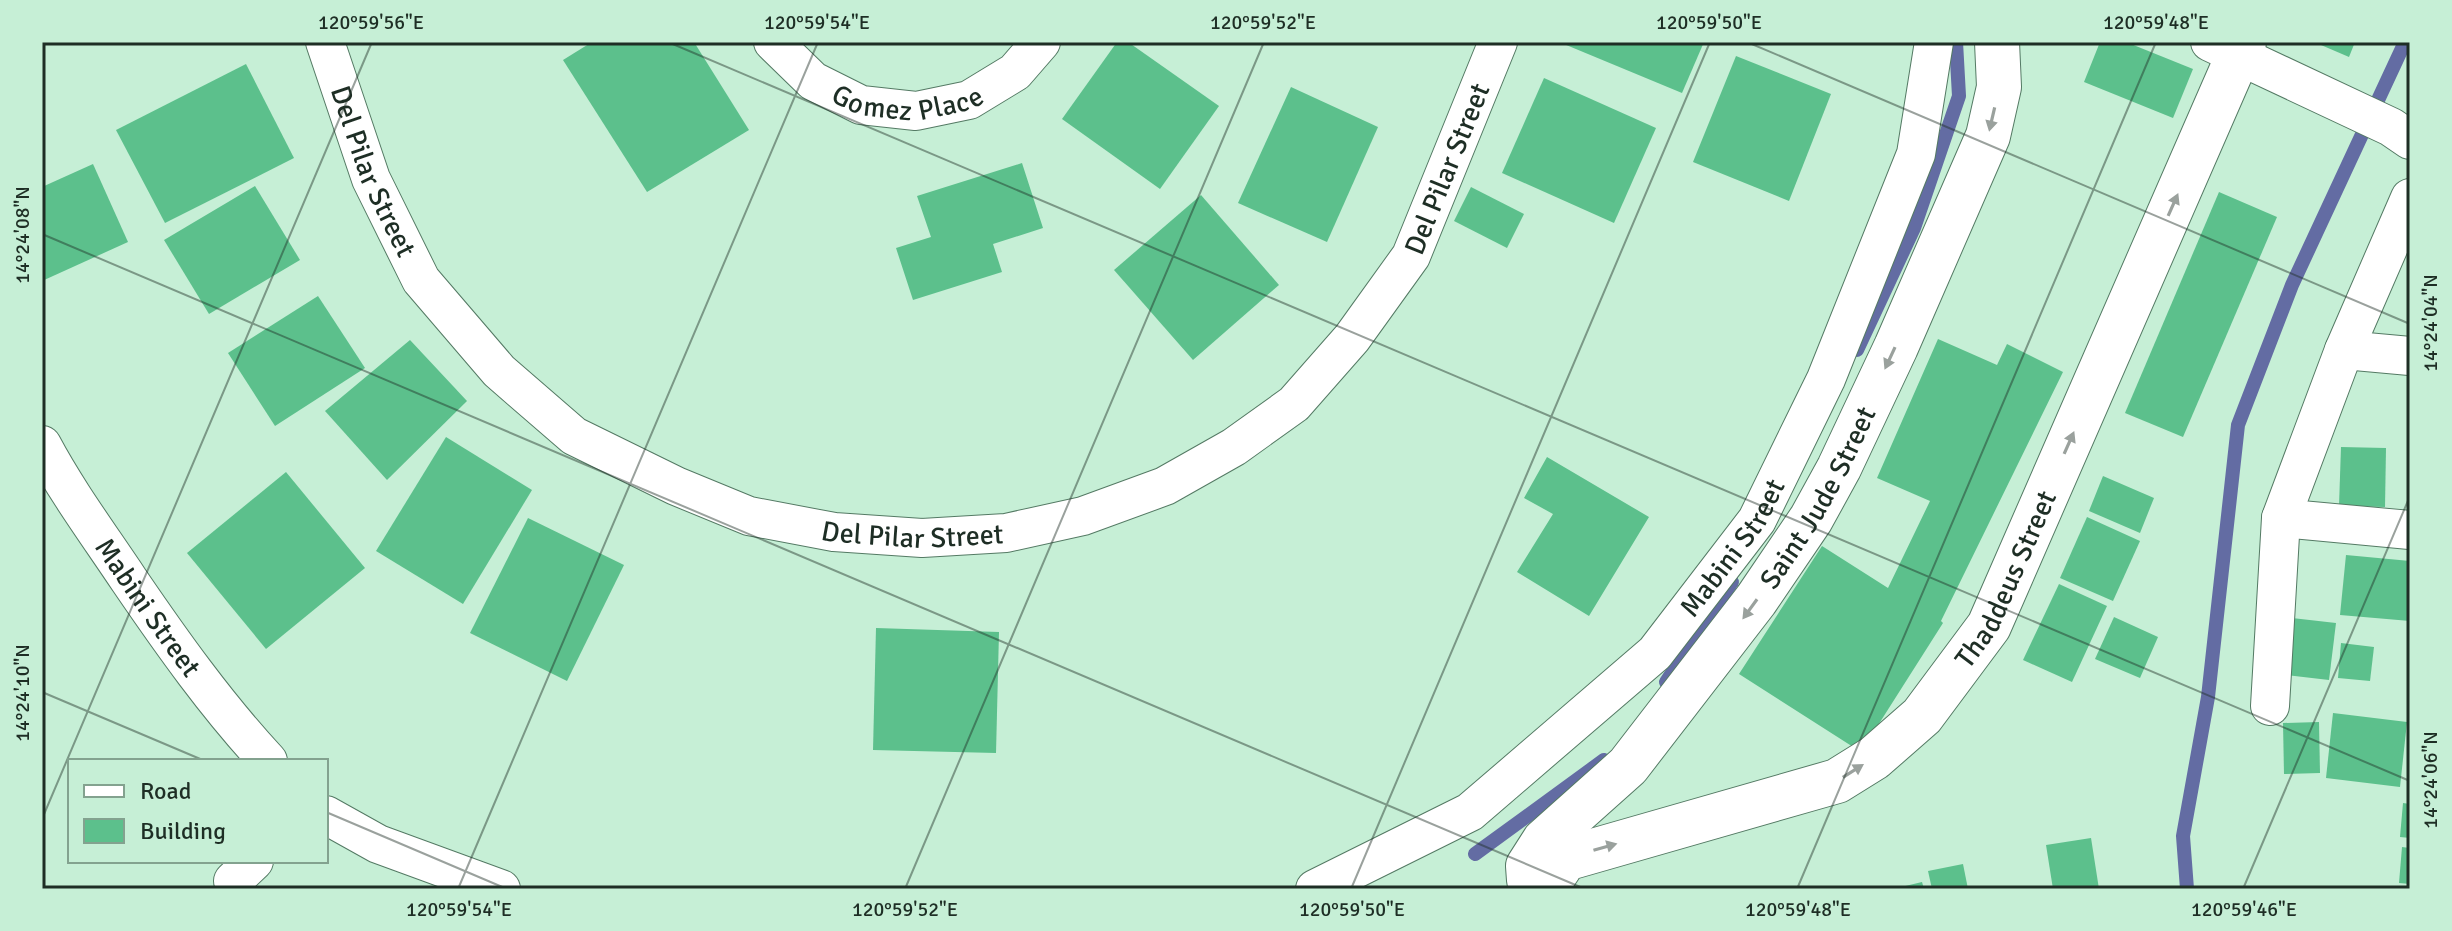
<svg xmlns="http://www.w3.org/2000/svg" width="2452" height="931" font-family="Signika,sans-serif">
  <rect width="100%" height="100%" fill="#c6efd6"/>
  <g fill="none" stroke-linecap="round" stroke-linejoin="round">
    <g stroke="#636ca3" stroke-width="14">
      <polyline points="1857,350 1914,228 1959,96 1956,42"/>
      <polyline points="1666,682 1732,582"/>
      <polyline points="1475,854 1604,760"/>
      <polyline points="2187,889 2183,836 2208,697 2238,425 2292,285 2405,42"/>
    </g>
  </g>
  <g fill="#5cc08c">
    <polygon points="592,42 694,42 749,130 647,192 563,60"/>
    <polygon points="1117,42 1128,42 1219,106 1160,189 1062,119"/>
    <polygon points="1559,42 1704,42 1682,93"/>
    <polygon points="2100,42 2126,42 2193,69 2173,118 2084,82"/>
    <polygon points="2314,42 2355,42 2349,57"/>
    <polygon points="1736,56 1831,94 1789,201 1693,162"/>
    <polygon points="246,64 294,158 165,223 116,130"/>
    <polygon points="1544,78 1656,128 1614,223 1502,173"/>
    <polygon points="1291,87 1378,127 1327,242 1238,203"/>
    <polygon points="1022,163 1043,228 993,244 1002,272 913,300 896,248 931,237 917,196"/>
    <polygon points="93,164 128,242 42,281 42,187"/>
    <polygon points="255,186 300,260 209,314 164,240"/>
    <polygon points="1471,187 1524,214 1507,248 1454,221"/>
    <polygon points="2219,192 2277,217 2183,437 2125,413"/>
    <polygon points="1201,195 1279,285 1193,360 1114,270"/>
    <polygon points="318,296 365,368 275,426 228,353"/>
    <polygon points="1938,339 1997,365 2007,344 2063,372 1941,621 1943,623 1861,752 1739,674 1822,546 1888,588 1930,501 1877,478"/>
    <polygon points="410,340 467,401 387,480 325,411"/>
    <polygon points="446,437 532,490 463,604 376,551"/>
    <polygon points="2341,447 2386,448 2385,507 2339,506"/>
    <polygon points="1547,457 1649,517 1589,616 1517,572 1553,514 1524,498"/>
    <polygon points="286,472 365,568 266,649 187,553"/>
    <polygon points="2103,476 2154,498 2140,533 2089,511"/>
    <polygon points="2087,517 2140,541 2113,601 2060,578"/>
    <polygon points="528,518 624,565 567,681 470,633"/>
    <polygon points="2346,555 2410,561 2410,621 2340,615"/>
    <polygon points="2059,584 2107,606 2072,682 2023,660"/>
    <polygon points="2114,617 2158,637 2140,678 2095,659"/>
    <polygon points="2292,618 2336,623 2329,680 2285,675"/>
    <polygon points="876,628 999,632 996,753 873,750"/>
    <polygon points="2341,643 2374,647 2370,681 2338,678"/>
    <polygon points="2333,713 2407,722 2400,787 2326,778"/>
    <polygon points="2319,722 2320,773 2284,774 2283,723"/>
    <polygon points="2403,803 2410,804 2410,838 2400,837"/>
    <polygon points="2091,838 2099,889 2053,889 2046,845"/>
    <polygon points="2402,847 2410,848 2410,884 2399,883"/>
    <polygon points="1963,864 1968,889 1932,889 1928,871"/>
    <polygon points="1922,882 1924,889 1897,889 1897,888"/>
  </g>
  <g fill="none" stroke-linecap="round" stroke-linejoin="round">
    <defs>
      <g id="minor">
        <path id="s1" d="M325,42L371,179L421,280L499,371L574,436L676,486L749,516L834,532L922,538L1006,533L1083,516L1165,486L1234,447L1294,404L1352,338L1411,256L1498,42"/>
        <path id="s2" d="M773,42L813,81L861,105L916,111L969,100L1015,72L1041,42"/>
        <polyline points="2210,42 2391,127 2410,140"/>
        <polyline points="2344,350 2410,356"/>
        <path id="s3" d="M42,445C67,492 99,535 129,580C172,643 216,705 268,761"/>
        <polyline points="2281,518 2410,530"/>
        <polyline points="2270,706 2281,518 2344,350 2410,198"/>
        <polyline points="326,815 378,844 501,889"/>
        <polyline points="233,881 254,861"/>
        <path id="s4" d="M1315,889L1470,812L1655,653L1757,520L1826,379L1916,154L1934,42"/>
      </g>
      <g id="tertiary">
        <path id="s5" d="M1529,880L1528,866L1544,841L1628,766L1756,600L1811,519L1839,468L1896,347L1988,136L1999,87L1997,42"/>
        <path id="s6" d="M1545,889L1565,859L1837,781L1874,758L1922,716L1989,626L2244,42"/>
      </g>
    </defs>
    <use href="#minor" stroke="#547a64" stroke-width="40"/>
    <use href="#tertiary" stroke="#547a64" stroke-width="46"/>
    <use href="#minor" stroke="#fff" stroke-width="38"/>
    <use href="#tertiary" stroke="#fff" stroke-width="44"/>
  </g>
  <defs><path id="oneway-solid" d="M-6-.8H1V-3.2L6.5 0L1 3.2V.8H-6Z" transform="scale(2)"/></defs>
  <g fill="#9aa19d">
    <use href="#oneway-solid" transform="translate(1992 119) rotate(103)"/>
    <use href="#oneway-solid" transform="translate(2173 205) rotate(-66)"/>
    <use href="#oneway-solid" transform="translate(1890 358) rotate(115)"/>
    <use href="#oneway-solid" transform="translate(2069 443) rotate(-66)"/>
    <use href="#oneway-solid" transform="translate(1750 609) rotate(126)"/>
    <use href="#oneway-solid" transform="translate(1853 771) rotate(-32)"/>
    <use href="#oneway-solid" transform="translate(1605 847) rotate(-16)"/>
  </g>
  <path fill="none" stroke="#1e2e25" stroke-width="2" stroke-opacity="0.45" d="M668,42L2410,781M1747,42L2410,324M42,234L1585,889M42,692L205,761M326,812L507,889M42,819L372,42M458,889L818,42M905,889L1264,42M1351,889L1710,42M1797,889L2156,42M2243,889L2410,496"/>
  <g text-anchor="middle" stroke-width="6" stroke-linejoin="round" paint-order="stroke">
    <g font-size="28" fill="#1e2e25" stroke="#c6efd6">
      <text dy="10" stroke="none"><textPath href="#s2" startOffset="156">Gomez Place</textPath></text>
      <text dy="10" stroke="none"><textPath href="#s1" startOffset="1530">Del Pilar Street</textPath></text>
      <text dy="10" stroke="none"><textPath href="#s1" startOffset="138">Del Pilar Street</textPath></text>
      <text dy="10" stroke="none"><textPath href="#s5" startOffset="486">Saint Jude Street</textPath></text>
      <text dy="10" stroke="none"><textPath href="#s1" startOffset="834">Del Pilar Street</textPath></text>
      <text dy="10" stroke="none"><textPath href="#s4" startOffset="548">Mabini Street</textPath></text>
      <text dy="10" stroke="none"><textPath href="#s6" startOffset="588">Thaddeus Street</textPath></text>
      <text dy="10" stroke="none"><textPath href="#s3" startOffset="194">Mabini Street</textPath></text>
    </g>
  </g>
  <rect width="2452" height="931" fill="none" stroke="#c6efd6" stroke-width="88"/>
  <rect x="68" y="759" width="260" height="104" fill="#c6efd6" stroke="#83a28f" stroke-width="2"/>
  <rect x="84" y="785" width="40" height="12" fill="#ffffff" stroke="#83a28f" stroke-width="2"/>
  <text x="140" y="799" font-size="24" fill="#1e2e25">Road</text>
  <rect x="84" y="819" width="40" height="24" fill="#5cc08c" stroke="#83a28f" stroke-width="2"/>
  <text x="140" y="839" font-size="24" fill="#1e2e25">Building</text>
  <rect x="44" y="44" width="2364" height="843" fill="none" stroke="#1e2e25" stroke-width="3"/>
  <g font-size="20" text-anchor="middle" fill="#1e2e25">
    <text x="371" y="29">120°59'56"E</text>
    <text x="817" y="29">120°59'54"E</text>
    <text x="1263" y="29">120°59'52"E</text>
    <text x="1709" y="29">120°59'50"E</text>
    <text x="2156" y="29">120°59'48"E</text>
    <text transform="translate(22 235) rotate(-90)" y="7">14°24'08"N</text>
    <text transform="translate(2430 323) rotate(-90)" y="7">14°24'04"N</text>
    <text transform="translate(22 693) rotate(-90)" y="7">14°24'10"N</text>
    <text transform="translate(2430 780) rotate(-90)" y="7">14°24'06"N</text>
    <text x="459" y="916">120°59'54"E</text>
    <text x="905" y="916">120°59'52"E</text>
    <text x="1352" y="916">120°59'50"E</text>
    <text x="1798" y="916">120°59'48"E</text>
    <text x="2244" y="916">120°59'46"E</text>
  </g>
</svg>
